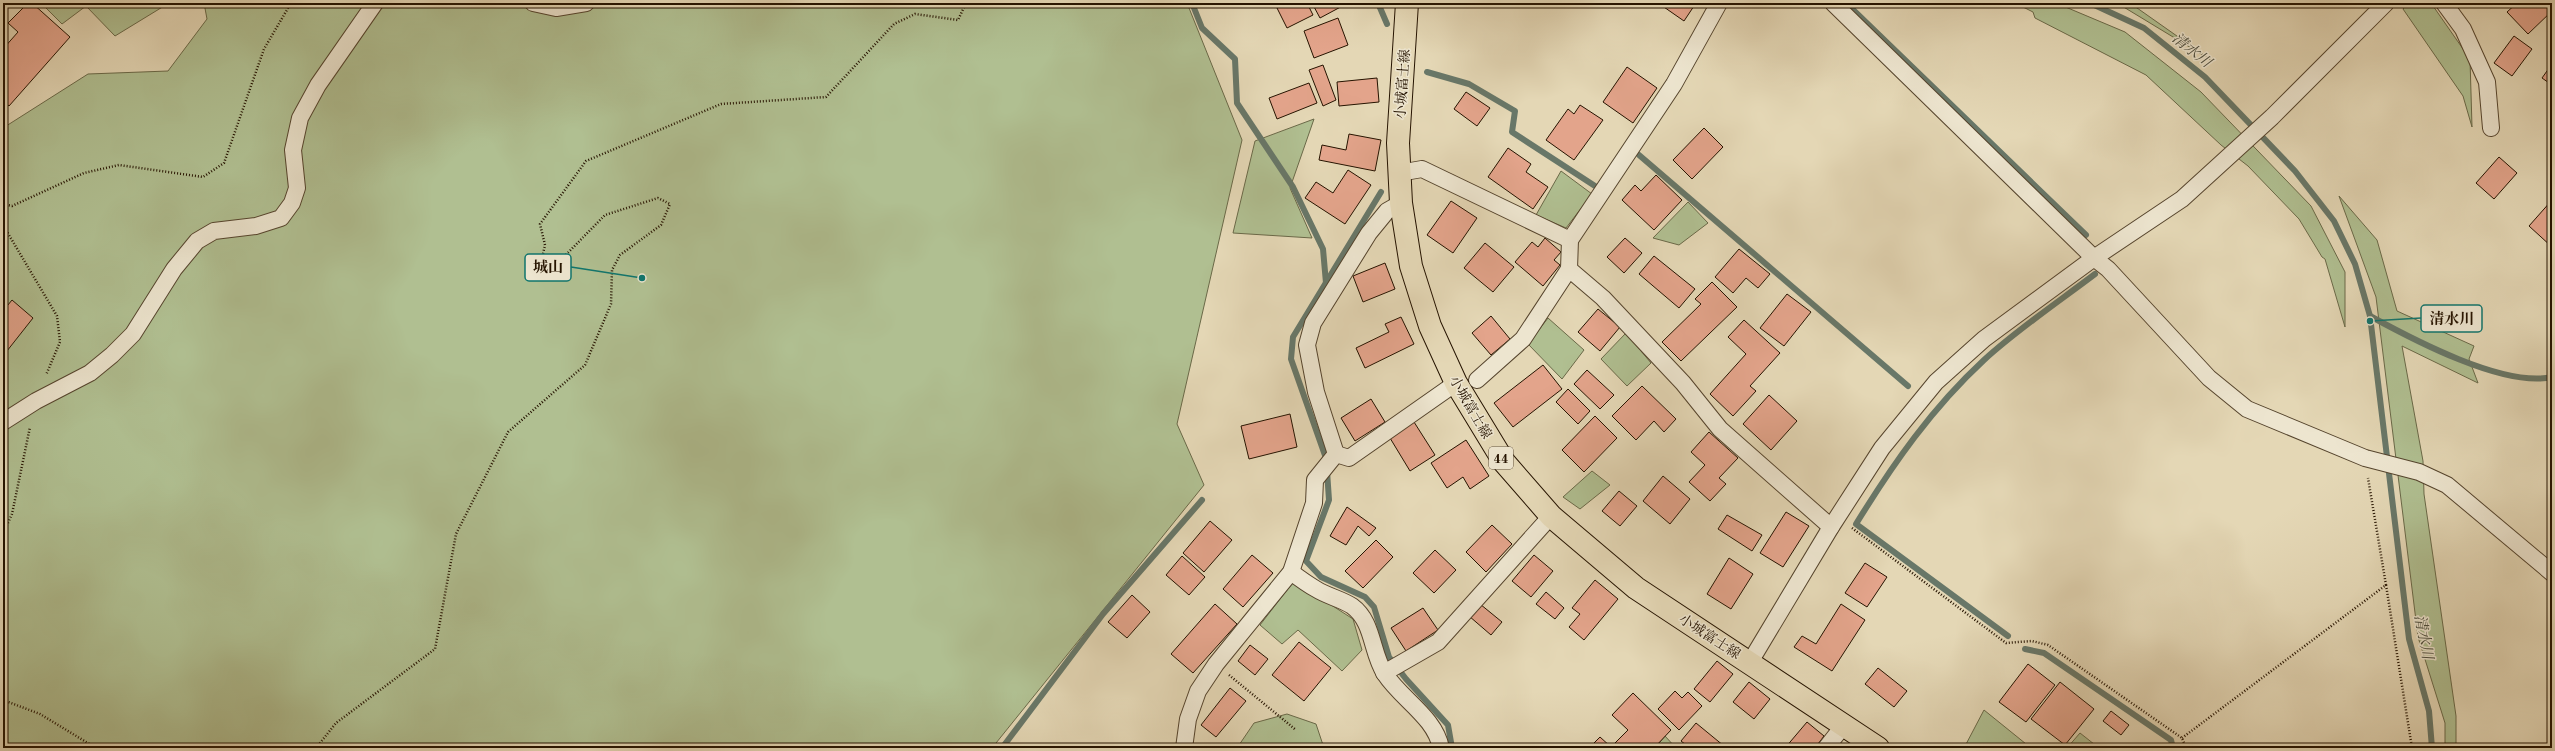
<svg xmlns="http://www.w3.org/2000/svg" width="2555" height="751" font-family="'Old Standard TT','Noto Serif JP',serif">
  <rect width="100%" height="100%" fill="#e4d7b5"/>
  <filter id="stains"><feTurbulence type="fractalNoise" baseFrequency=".005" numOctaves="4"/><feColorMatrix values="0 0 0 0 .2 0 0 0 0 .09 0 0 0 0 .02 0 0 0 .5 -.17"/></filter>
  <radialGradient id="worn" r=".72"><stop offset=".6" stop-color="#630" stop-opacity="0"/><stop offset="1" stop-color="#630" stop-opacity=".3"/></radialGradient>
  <g fill="#b0bf91" stroke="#6a6948">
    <polygon points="41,3 169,3 115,36 86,6 62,24"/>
    <polygon points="204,3 1187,3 1242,140 1177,424 1204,485 992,748 3,748 3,128 88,74 168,71 207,19"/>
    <polygon points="2015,3 2056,3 2125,32 2201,92 2311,206 2345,272 2345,327 2325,259 2322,257 2299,219 2248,166 2221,145 2146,75 2035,18 2033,12"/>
    <polygon points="2117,3 2130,3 2211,60"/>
    <polygon points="2408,3 2431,3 2470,59 2472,127 2463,96 2403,9"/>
    <polygon points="1314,119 1290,188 1312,238 1233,233 1255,141"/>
    <polygon points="1561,171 1592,194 1566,228 1536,215"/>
    <polygon points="2339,196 2377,240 2397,311 2474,346 2469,359 2478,383 2402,346 2423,461 2424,494 2456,716 2456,748 2445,748 2445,723 2418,637 2376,297"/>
    <polygon points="1688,202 1708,223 1679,245 1653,238"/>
    <polygon points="1548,318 1584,350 1562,379 1528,344"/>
    <polygon points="1626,333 1651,363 1627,386 1601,359"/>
    <polygon points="1592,471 1610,485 1580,509 1563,497"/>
    <polygon points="1294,581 1353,619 1362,650 1342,671 1298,630 1282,644 1260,625"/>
    <polygon points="1984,710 2031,748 1964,748"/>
    <polygon points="1287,714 1316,724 1324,748 1237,748 1254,723"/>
    <polygon points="2080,733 2099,748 2067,748"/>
    <polygon points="1665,736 1676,748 1655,748"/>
  </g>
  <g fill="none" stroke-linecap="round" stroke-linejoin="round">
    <g stroke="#687768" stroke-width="6">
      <polyline points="1192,3 1202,28 1235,59 1237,103 1293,187 1323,249 1326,283"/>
      <polyline points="1378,3 1387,24"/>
      <polyline points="1846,3 2086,235"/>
      <polyline points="2090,3 2144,28 2205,77 2295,171 2334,221 2355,264 2370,316 2409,639 2429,711 2432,748"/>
      <polyline points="1427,72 1469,84 1515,111 1512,132 1595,186"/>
      <polyline points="1639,155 1908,386"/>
      <path d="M2370,316C2412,339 2504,388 2552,377"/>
      <polyline points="1327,461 1291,359 1293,337 1381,192"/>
      <polyline points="1327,471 1329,500 1306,561 1321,577 1365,597 1374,607 1389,657 1406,679 1448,725 1452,748"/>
      <path d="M2008,636L1856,524C1893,464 1932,408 1984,360C2018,329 2058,302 2095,274"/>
      <polyline points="2025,649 2044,653 2171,740 2173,748"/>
      <polyline points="1002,748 1103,614 1202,500"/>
    </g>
  </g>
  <g fill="#e3a48b" stroke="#251300">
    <polygon points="28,3 32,3 70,37 9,106 3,101 3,49 18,32 8,23"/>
    <polygon points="1286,3 1307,3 1313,15 1287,28 1277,8"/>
    <polygon points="1312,3 1348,3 1320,18"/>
    <polygon points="1663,3 1696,3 1684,21 1661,5"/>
    <polygon points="2456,3 2464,3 2460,7"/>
    <polygon points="2517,3 2552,3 2552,11 2528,34 2507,12"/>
    <polygon points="1338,18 1348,45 1314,58 1304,31"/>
    <polygon points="2514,36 2532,49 2512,76 2494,63"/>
    <polygon points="2552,64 2552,85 2542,78"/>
    <polygon points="1323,65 1336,100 1323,106 1309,70"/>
    <polygon points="1627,67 1657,88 1633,123 1603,102"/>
    <polygon points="1377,78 1379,102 1339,106 1337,82"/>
    <polygon points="1309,83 1317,103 1277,119 1269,98"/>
    <polygon points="1466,92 1490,108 1477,126 1454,109"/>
    <polygon points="1580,105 1603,120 1574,160 1546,140 1568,109 1574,114"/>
    <polygon points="2552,123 2552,133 2548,130"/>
    <polygon points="1704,128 1723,147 1692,179 1673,160"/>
    <polygon points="1349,134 1381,140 1375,171 1319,160 1322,145 1346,150"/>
    <polygon points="1508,148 1531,164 1526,172 1548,187 1533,209 1488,177"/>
    <polygon points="2499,157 2517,173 2494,199 2476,183"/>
    <polygon points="1348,170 1371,185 1345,224 1305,198 1316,182 1333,193"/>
    <polygon points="1656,175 1682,200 1654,230 1622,200 1635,185 1641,191"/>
    <polygon points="2552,200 2552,247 2529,226"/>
    <polygon points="1451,201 1477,218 1453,253 1427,235"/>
    <polygon points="1545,238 1561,252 1554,260 1560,265 1543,286 1515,262 1532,242 1538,247"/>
    <polygon points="1625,238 1642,253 1624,273 1607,257"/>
    <polygon points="1485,243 1514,267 1493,292 1464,268"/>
    <polygon points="1739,249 1770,274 1758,288 1746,278 1733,293 1715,277"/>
    <polygon points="1654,256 1695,289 1679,308 1639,274"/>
    <polygon points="1385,263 1395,289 1363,302 1353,276"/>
    <polygon points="1712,282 1737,307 1681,361 1662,342 1701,304 1695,299"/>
    <polygon points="1787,294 1811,312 1784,346 1760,328"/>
    <polygon points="12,300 33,318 3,356 3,311"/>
    <polygon points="1598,309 1620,327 1600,351 1578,332"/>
    <polygon points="1491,316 1510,339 1491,355 1472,333"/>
    <polygon points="1401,317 1414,344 1365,368 1356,348 1389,332 1385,324"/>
    <polygon points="1744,320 1780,353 1750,386 1756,391 1733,416 1710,394 1746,354 1728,337"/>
    <polygon points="1543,365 1562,389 1513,427 1494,403"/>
    <polygon points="1587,370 1614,395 1600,409 1574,384"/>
    <polygon points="1642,386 1676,419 1664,432 1654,421 1636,440 1612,416"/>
    <polygon points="1568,389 1590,411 1578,424 1556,402"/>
    <polygon points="1769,395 1797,421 1771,450 1743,424"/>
    <polygon points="1371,399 1385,422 1355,441 1341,418"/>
    <polygon points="1290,414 1297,447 1249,459 1241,426"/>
    <polygon points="1595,416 1617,438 1584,472 1562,450"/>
    <polygon points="1414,422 1435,455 1410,471 1390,438"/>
    <polygon points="1709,432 1738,458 1719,478 1726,484 1710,501 1689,482 1705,465 1691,452"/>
    <polygon points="1466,440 1489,476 1470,489 1463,477 1447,488 1431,463"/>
    <polygon points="1663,476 1690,499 1670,524 1643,501"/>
    <polygon points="1619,491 1637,506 1620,526 1602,511"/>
    <polygon points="1347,507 1376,528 1369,536 1358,526 1346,545 1330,536"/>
    <polygon points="1786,512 1809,526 1783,567 1760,553"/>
    <polygon points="1727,515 1762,535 1752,551 1718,529"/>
    <polygon points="1210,521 1232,540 1204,572 1183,553"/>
    <polygon points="1492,525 1512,544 1486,572 1466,552"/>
    <polygon points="1376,540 1393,557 1363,588 1345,571"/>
    <polygon points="1435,550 1456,570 1434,593 1413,573"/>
    <polygon points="1252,555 1273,573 1243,607 1223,589"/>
    <polygon points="1534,555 1553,571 1531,597 1512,581"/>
    <polygon points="1182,556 1205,577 1189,595 1166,575"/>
    <polygon points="1729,558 1753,574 1731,609 1707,594"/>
    <polygon points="1865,563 1887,577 1867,607 1845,593"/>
    <polygon points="1595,580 1618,599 1584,640 1569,627 1580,614 1572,608"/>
    <polygon points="1546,592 1564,608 1555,619 1536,604"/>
    <polygon points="1132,595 1150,612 1127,638 1108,622"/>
    <polygon points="1215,604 1237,624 1193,673 1171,654"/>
    <polygon points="1480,604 1502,622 1491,635 1469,616"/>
    <polygon points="1841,604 1865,620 1832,671 1794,647 1802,636 1816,644"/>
    <polygon points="1423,608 1438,630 1406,651 1391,628"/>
    <polygon points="1299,642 1331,668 1304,701 1272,675"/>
    <polygon points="1250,645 1268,659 1255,675 1238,661"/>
    <polygon points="1717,661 1733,674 1710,702 1694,689"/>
    <polygon points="2028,664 2055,685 2026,722 1999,702"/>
    <polygon points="1878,668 1907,691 1894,707 1865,684"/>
    <polygon points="1749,682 1770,699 1754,719 1733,702"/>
    <polygon points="2060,682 2094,709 2065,745 2031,719"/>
    <polygon points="1230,688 1246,701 1216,737 1201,725"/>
    <polygon points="1675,691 1682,698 1688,692 1702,706 1679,730 1658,709"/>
    <polygon points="1633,693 1671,730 1654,748 1589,748 1600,737 1611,747 1628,730 1612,715"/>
    <polygon points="2111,711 2129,725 2121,735 2103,721"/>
    <polygon points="1807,722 1824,736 1815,748 1785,748"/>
    <polygon points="1696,723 1724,746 1723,748 1690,748 1681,741"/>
  </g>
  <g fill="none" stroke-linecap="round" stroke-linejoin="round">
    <defs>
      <g id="minor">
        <polyline points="533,3 556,8 586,3"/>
        <polyline points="1719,3 1674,84 1570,240 1569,269 1603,298 1683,383 1720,429 1831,527"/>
        <polyline points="1833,3 2094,258 2108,269 2209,378 2247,409 2365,458 2419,472 2447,485 2552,573"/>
        <polyline points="2444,3 2463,29 2487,82 2491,128"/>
        <polyline points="1399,173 1422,169 1570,240"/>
        <polyline points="1477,380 1523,339 1569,269"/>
        <polyline points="3,422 36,401 90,373 112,355 133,334 174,269 197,241 214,231 256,226 281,218 292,203 297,188 293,150 300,118 318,85 375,3"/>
        <polyline points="1336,454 1316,392 1307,345 1313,323 1369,233 1387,211 1401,203"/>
        <polyline points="1336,454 1349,458 1456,383"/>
        <path d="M1291,572C1299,578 1307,584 1316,589C1327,596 1341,599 1352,606C1374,622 1371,653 1385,674C1401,699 1435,717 1441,748"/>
        <polyline points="1750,662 1831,527 1882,448 1936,382 1984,339 2094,258 2182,199 2272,117 2386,3"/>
        <polyline points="1384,673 1438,642 1551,516"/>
        <polyline points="1184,748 1188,719 1198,691 1216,664 1291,572 1314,503 1315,480 1336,454"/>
        <polyline points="1826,748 1844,725"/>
      </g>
      <polyline id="primary" points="1407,3 1398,143 1401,203 1411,266 1430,326 1456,383 1504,462 1551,516 1636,588 1878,748"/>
    </defs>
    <use href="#minor" stroke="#55442d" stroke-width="18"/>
    <use href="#primary" stroke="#251300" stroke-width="24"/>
    <g stroke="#251300" stroke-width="2.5" stroke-dasharray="1 2" stroke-linecap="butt">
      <polyline points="3,204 12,206 84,173 119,165 203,177 224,163 264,49 291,3"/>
      <polyline points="3,225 57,316 60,342 46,375"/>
      <polyline points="1852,528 2006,643 2032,641 2048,645 2182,738 2186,748"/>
      <polyline points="3,534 12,514 30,427"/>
      <polyline points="2386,585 2412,748"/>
      <polyline points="1229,675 1296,730"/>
      <polyline points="3,700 40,714 96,748"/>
      <polyline points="2182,738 2386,585 2368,478"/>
      <polyline points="316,748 336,723 435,649 456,534 508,432 585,365 611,304 612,270 620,255 661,225 670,204 658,198 605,215 550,271 540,267 545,245 540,224 586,161 721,104 826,97 894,24 915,14 958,20 966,3"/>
    </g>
    <use href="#minor" stroke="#ede5cf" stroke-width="16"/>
    <use href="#primary" stroke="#e4d7b5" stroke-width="22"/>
  </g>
  <g text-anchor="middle" stroke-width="3" stroke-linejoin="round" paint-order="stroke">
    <rect fill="#ede5cf" stroke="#61523e" stroke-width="1" x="1489" y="447" width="24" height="22" rx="3"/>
    <g font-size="13" font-weight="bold" fill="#251300">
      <text x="1501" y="463">44</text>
    </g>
    <g font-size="14" fill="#251300" stroke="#ede5cf">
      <text transform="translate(1402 84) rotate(-86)" y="5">小城富士線</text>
      <text transform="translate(1471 407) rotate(60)" y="5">小城富士線</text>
      <text transform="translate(1710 636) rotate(33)" y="5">小城富士線</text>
    </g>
    <g font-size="15" font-style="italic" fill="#4c4d3d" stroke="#ede5cf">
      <text transform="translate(2192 50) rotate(39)" y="5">清水川</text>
      <text transform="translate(2424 637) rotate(79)" y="5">清水川</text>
    </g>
  </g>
  <path fill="none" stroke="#0f766e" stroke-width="1.5" d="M642 278L571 267M2370 321L2421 318"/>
  <g fill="#0f766e" stroke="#ede5cf" stroke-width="1.5">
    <circle cx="642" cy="278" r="4"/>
    <circle cx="2370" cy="321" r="4"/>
  </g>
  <g fill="#ede5cf" stroke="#0f766e" stroke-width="1.5">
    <rect x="525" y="254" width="46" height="27" rx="4"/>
    <rect x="2421" y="305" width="61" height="27" rx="4"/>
  </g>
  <g font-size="15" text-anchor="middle" font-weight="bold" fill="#251300">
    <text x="548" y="272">城山</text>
    <text x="2452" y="324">清水川</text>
  </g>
  <rect width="2555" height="751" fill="none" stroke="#e4d7b5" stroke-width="16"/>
  <rect x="4" y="4" width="2547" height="743" fill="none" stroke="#251300" stroke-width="2"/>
  <rect x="8" y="8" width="2539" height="735" fill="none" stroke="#251300"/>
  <rect width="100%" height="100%" filter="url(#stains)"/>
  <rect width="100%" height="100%" fill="url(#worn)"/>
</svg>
